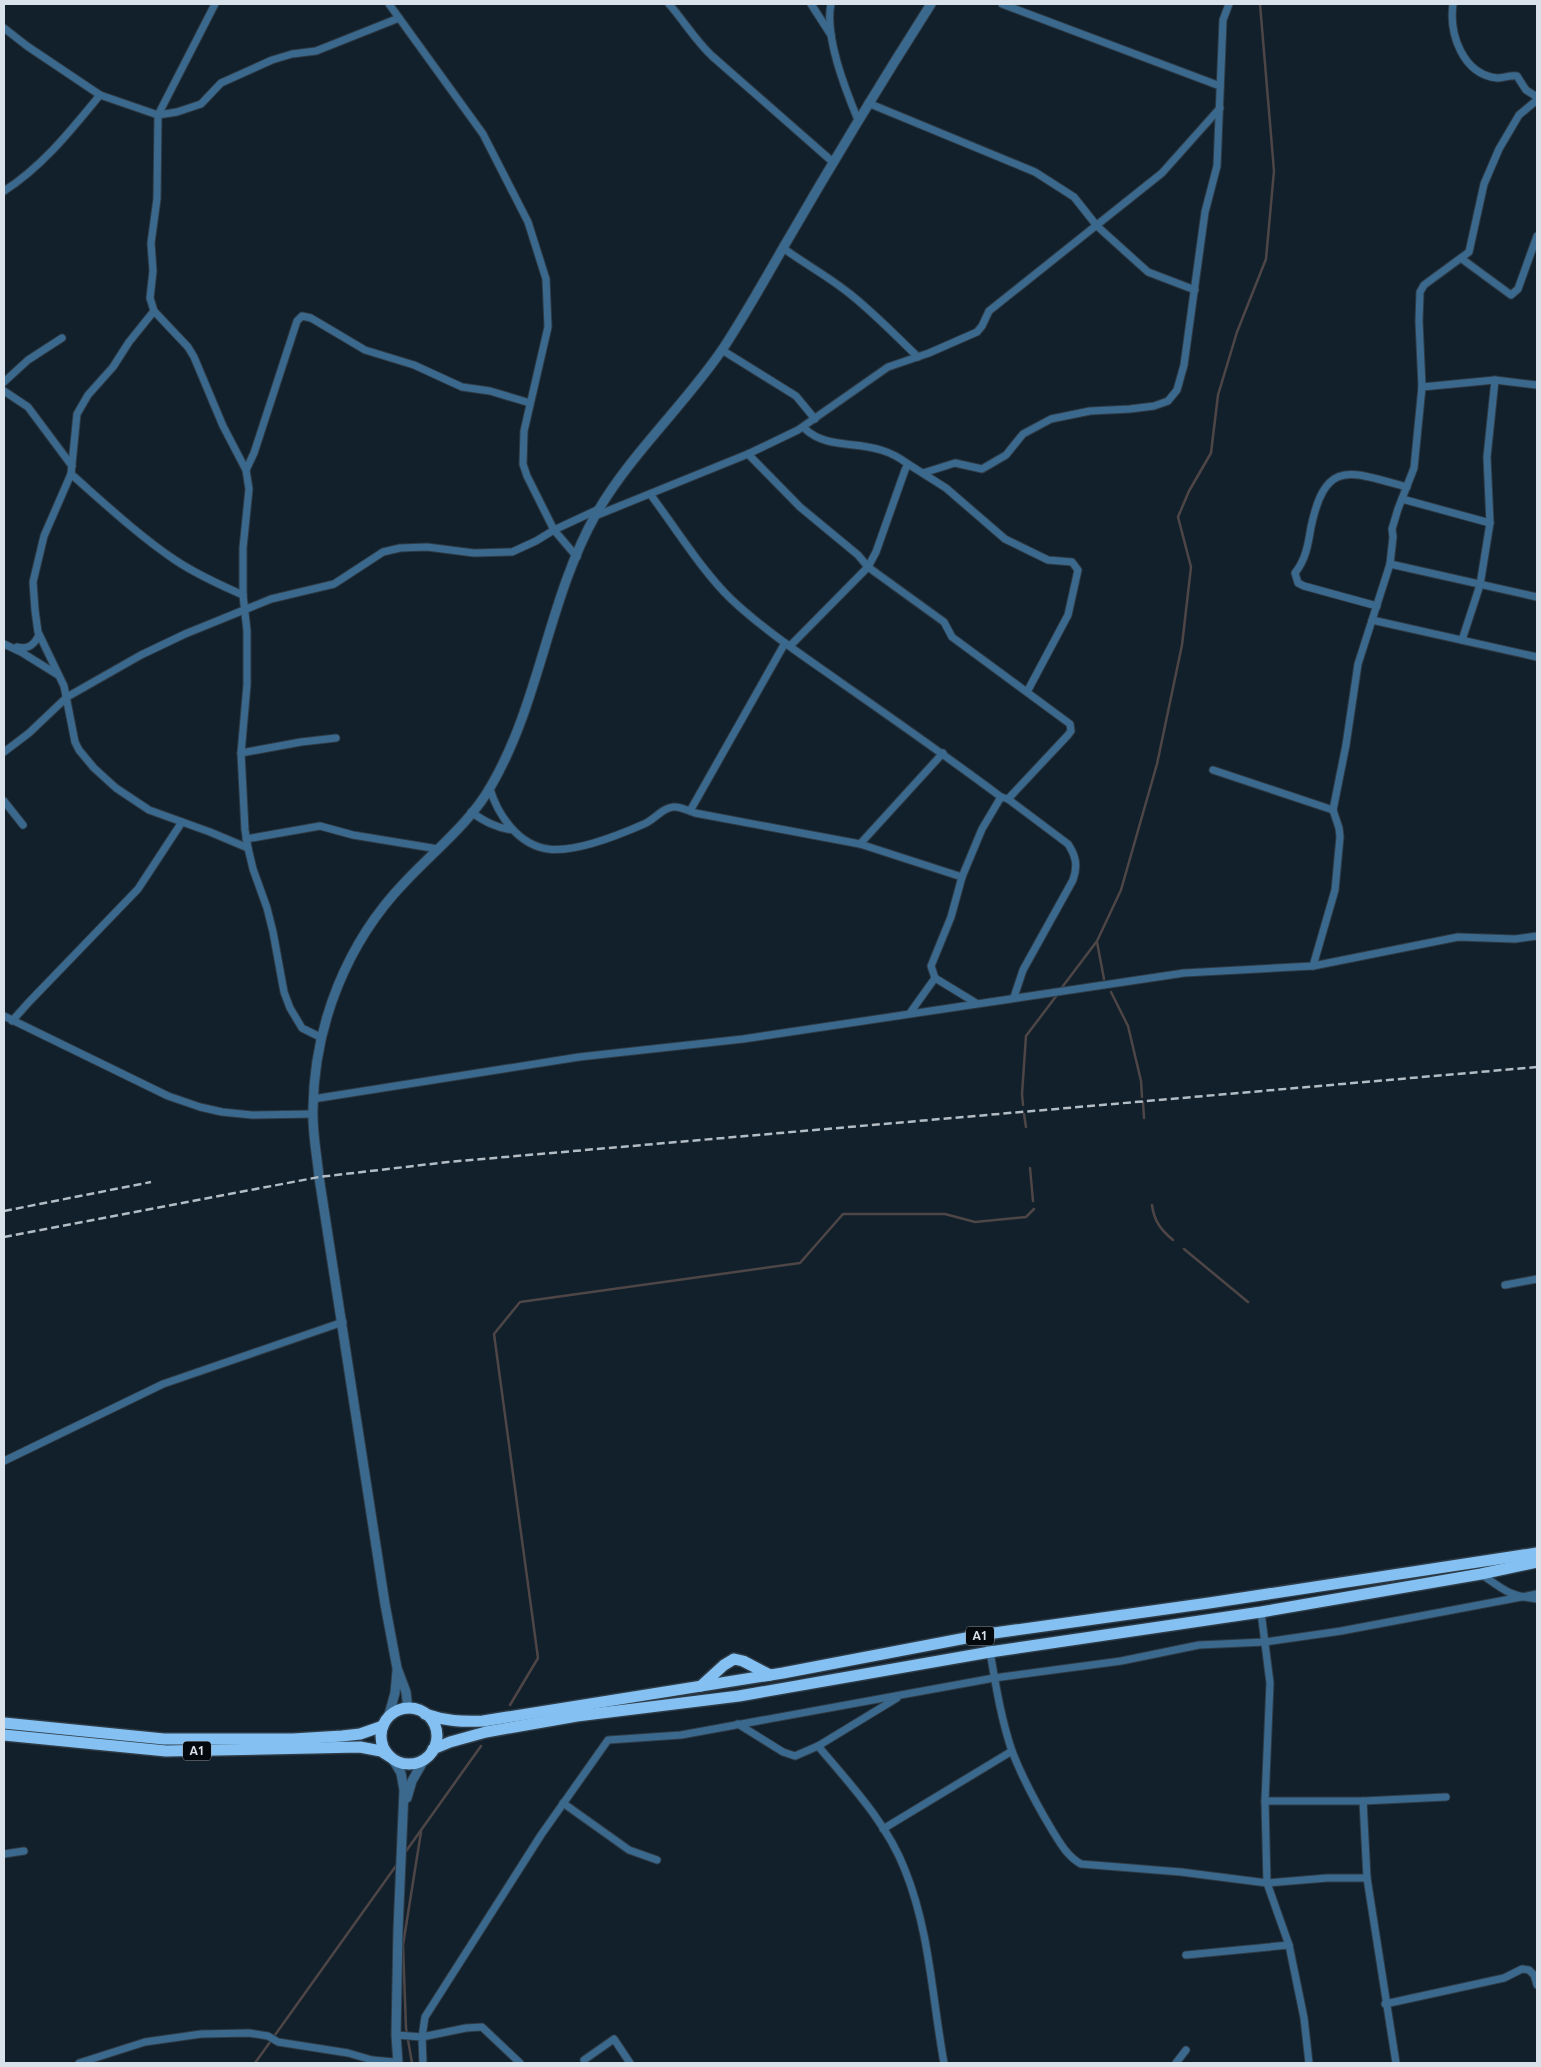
<svg xmlns="http://www.w3.org/2000/svg" width="1541" height="2067" font-family="Ubuntu,sans-serif">
  <rect width="100%" height="100%" fill="#12202b"/>
  <g fill="none" stroke-linecap="round" stroke-linejoin="round">
    <g stroke="#4e4646" stroke-width="2.5">
      <polyline points="1097,942 1104,979"/>
      <polyline points="1060,990 1097,941 1121,890 1157,764 1182,645 1191,567 1178,517 1189,491 1211,453 1218,395 1237,332 1266,259 1274,171 1260,4"/>
      <polyline points="1111,992 1128,1026 1141,1081 1142,1097"/>
      <polyline points="1143,1102 1144,1118"/>
      <polyline points="1023,1105 1022,1094 1026,1036 1057,995"/>
      <polyline points="1024,1114 1026,1127"/>
      <polyline points="1030,1168 1033,1201"/>
      <path d="M1152,1205C1154,1221 1161,1230 1173,1240"/>
      <polyline points="1184,1249 1248,1302"/>
      <polyline points="510,1705 538,1658 494,1334 520,1302 800,1263 843,1214 945,1214 975,1222 1026,1217 1034,1209"/>
      <polyline points="404,1854 481,1746"/>
      <polyline points="255,2063 398,1863"/>
      <polyline points="412,2063 406,2028 403,1945 421,1832"/>
    </g>
    <defs>
      <g id="minor">
        <polyline points="215,4 158,115 157,199 151,243 153,271 150,298 154,311 129,342 113,367 88,395 77,414 71,474 44,536 33,582 35,610 38,632 64,686 75,742 79,750 94,768 116,788 149,810 210,832 248,848"/>
        <polyline points="389,4 483,134 528,222 546,279 548,327 524,431 523,464 527,476 554,530 577,557"/>
        <path d="M669,4C684,21 695,40 712,56L834,163"/>
        <polyline points="811,4 831,35"/>
        <path d="M831,4C824,36 846,91 858,120"/>
        <polyline points="1002,4 1220,86"/>
        <path d="M1453,4C1449,33 1462,74 1497,78C1504,78 1510,75 1517,76L1526,90L1537,97"/>
        <polyline points="4,28 27,46 100,95 158,115 177,112 201,104 221,83 272,60 292,54 316,51 399,18"/>
        <polyline points="868,103 1035,172 1074,197 1097,226 1148,272 1195,290"/>
        <path d="M4,191C43,166 71,130 100,95"/>
        <path d="M783,248C805,264 829,277 850,294C874,313 896,336 918,357"/>
        <polyline points="1462,259 1511,295 1518,289 1537,236"/>
        <polyline points="154,311 188,347 194,357 223,426 246,470 249,489 243,548 243,595 247,631 247,685 241,753 245,830 248,848 253,869 267,908 273,932 284,992 290,1008 302,1028 322,1038"/>
        <polyline points="722,350 796,396 815,419"/>
        <polyline points="4,382 28,360 62,338"/>
        <polyline points="1422,387 1495,380 1537,385"/>
        <polyline points="4,391 28,407 72,466"/>
        <polyline points="748,454 800,507 858,555 868,567 944,622 952,637 1070,724 1071,731 1068,735 1008,799"/>
        <polyline points="908,464 946,488 1005,539 1048,560 1072,562 1078,570 1068,615 1027,692"/>
        <polyline points="246,470 254,453 297,321 302,316 311,318 365,350 414,365 462,387 490,391 530,403"/>
        <polyline points="923,473 955,463 982,469 1006,455 1023,434 1051,419 1090,411 1130,409 1154,406 1168,401 1177,390 1184,365 1205,212 1217,166 1223,20 1229,4"/>
        <path d="M71,474C104,503 138,535 175,560C196,574 220,585 243,595"/>
        <path d="M650,494C675,527 702,571 731,599C765,631 805,657 843,684C896,721 949,758 1001,797L1008,799L1068,844C1076,856 1078,866 1073,880L1023,970L1014,997"/>
        <polyline points="1402,499 1490,523"/>
        <polyline points="595,516 748,454 798,430 888,367 929,353 977,332 982,326 989,311 1162,173 1220,108"/>
        <polyline points="1390,564 1537,597"/>
        <path d="M1377,606L1304,586L1298,583L1295,573C1306,559 1308,545 1311,527C1326,456 1352,473 1407,487"/>
        <polyline points="1372,620 1537,657"/>
        <polyline points="1462,640 1480,585 1490,523 1487,457 1495,380"/>
        <polyline points="4,644 21,652 58,675"/>
        <path d="M790,646L868,567L876,552L905,470L908,464C900,458 891,453 881,450C854,441 826,449 804,428"/>
        <path d="M17,647C28,650 34,645 39,635"/>
        <polyline points="4,752 29,733 67,697 141,655 185,634 271,599 334,584 383,552 400,548 427,547 474,553 512,552 536,541 554,530 599,509"/>
        <polyline points="241,753 301,742 336,738"/>
        <polyline points="1213,770 1333,810"/>
        <path d="M490,789C498,815 518,845 548,849C575,853 619,835 644,824C654,820 662,808 673,807C680,806 689,811 695,813L860,844L962,877"/>
        <polyline points="4,801 23,825"/>
        <polyline points="690,811 785,643"/>
        <path d="M471,812C484,821 496,828 513,830"/>
        <polyline points="246,839 320,826 353,835 438,849"/>
        <polyline points="860,844 943,753"/>
        <polyline points="1313,966 1335,890 1340,837 1339,828 1333,810 1346,745 1358,664 1390,564 1393,537 1392,529 1398,509 1414,468 1422,387 1419,321 1420,292 1424,285 1469,252 1484,184 1499,149 1519,115 1537,100"/>
        <polyline points="935,978 976,1003"/>
        <polyline points="910,1013 935,978 931,966 951,917 962,877 982,829 1001,797"/>
        <polyline points="4,1016 168,1096 200,1107 222,1112 252,1115 313,1114"/>
        <polyline points="12,1021 29,1002 138,889 182,822"/>
        <polyline points="313,1099 579,1057 743,1039 1184,973 1313,966 1458,937 1515,939 1537,936"/>
        <polyline points="1505,1285 1537,1279"/>
        <polyline points="4,1461 163,1384 343,1322"/>
        <path d="M1481,1574C1504,1590 1509,1596 1537,1599"/>
        <polyline points="1261,1612 1270,1683 1265,1801 1267,1883 1289,1945 1304,2018 1309,2063"/>
        <path d="M987,1634C994,1673 999,1713 1012,1751C1022,1777 1037,1805 1052,1830C1060,1843 1067,1856 1081,1864L1181,1872L1267,1883L1327,1878H1367L1396,2063"/>
        <polyline points="738,1724 783,1752 795,1756 818,1746 897,1698"/>
        <path d="M818,1746C850,1784 887,1823 905,1870C930,1932 932,1998 944,2063"/>
        <polyline points="1265,1801 1363,1801 1446,1797"/>
        <polyline points="1363,1801 1367,1878"/>
        <polyline points="563,1803 629,1850 657,1860"/>
        <polyline points="883,1829 1012,1751"/>
        <polyline points="4,1854 24,1851"/>
        <polyline points="1186,1955 1289,1945"/>
        <polyline points="1385,2004 1504,1978 1522,1969 1529,1970 1534,1975 1537,1985"/>
        <polyline points="396,2035 422,2037 423,2063"/>
        <polyline points="584,2060 614,2039 630,2063"/>
        <polyline points="79,2063 145,2042 201,2034 249,2033 268,2036 278,2042 348,2053 372,2060 394,2062 398,2060"/>
        <polyline points="520,2063 482,2027 466,2028 422,2037 425,2017 541,1835 608,1740 681,1735 994,1678 1121,1661 1199,1645 1265,1642 1341,1631 1537,1594"/>
        <polyline points="1176,2063 1186,2050"/>
      </g>
      <g id="tertiary">
        <path d="M408,1709L406,1692L397,1668L385,1604L319,1177C317,1155 312,1132 313,1109C314,1025 347,942 405,882C433,852 471,822 491,786C540,702 548,599 596,514C632,452 685,405 724,347C745,315 764,281 783,248C831,165 880,84 931,4"/>
        <polyline points="388,1718 395,1693 397,1671"/>
        <polyline points="392,1758 401,1773 404,1790 398,1930 396,2035 398,2063"/>
        <polyline points="407,1798 412,1781 424,1760"/>
      </g>
      <g id="trunk">
        <polyline points="701,1686 724,1665 734,1659 743,1661 770,1675"/>
        <circle cx="409" cy="1736" r="28"/>
        <path d="M425,1714C445,1721 462,1722 483,1721L783,1673L987,1634L1209,1603L1537,1553"/>
        <polyline points="4,1723 164,1739 293,1739 342,1736 360,1734 383,1726"/>
        <polyline points="4,1735 166,1751 360,1747 381,1751 389,1756"/>
        <polyline points="433,1749 450,1742 486,1732 577,1716 739,1696 990,1652 1261,1612 1481,1574 1537,1562"/>
      </g>
    </defs>
    <use href="#minor" stroke="#2e3b46" stroke-width="9"/>
    <use href="#tertiary" stroke="#2e3b46" stroke-width="11"/>
    <use href="#trunk" stroke="#2e3b46" stroke-width="14"/>
    <use href="#minor" stroke="#3b698d" stroke-width="7"/>
    <use href="#tertiary" stroke="#3b698d" stroke-width="9"/>
    <use href="#trunk" stroke="#84c0f1" stroke-width="11"/>
    <g stroke="#b2bcc4" stroke-width="2.5" stroke-dasharray="8 4" stroke-linecap="butt">
      <polyline points="4,1211 151,1182"/>
      <polyline points="4,1237 319,1177 448,1162 1537,1067"/>
    </g>
  </g>
  <g text-anchor="middle" stroke-width="4.5" stroke-linejoin="round" paint-order="stroke">
    <g fill="#04090e" stroke="#99a1a8" stroke-width="1">
      <rect x="966" y="1626.5" width="28" height="19" rx="4"/>
      <rect x="183" y="1741.5" width="28" height="19" rx="4"/>
    </g>
    <g font-size="12" font-weight="bold" fill="#d9e2ea">
      <text x="980" y="1640">A1</text>
      <text x="197" y="1755">A1</text>
    </g>
  </g>
  <rect width="1541" height="2067" fill="none" stroke="#d9e2ea" stroke-width="10"/>
</svg>
